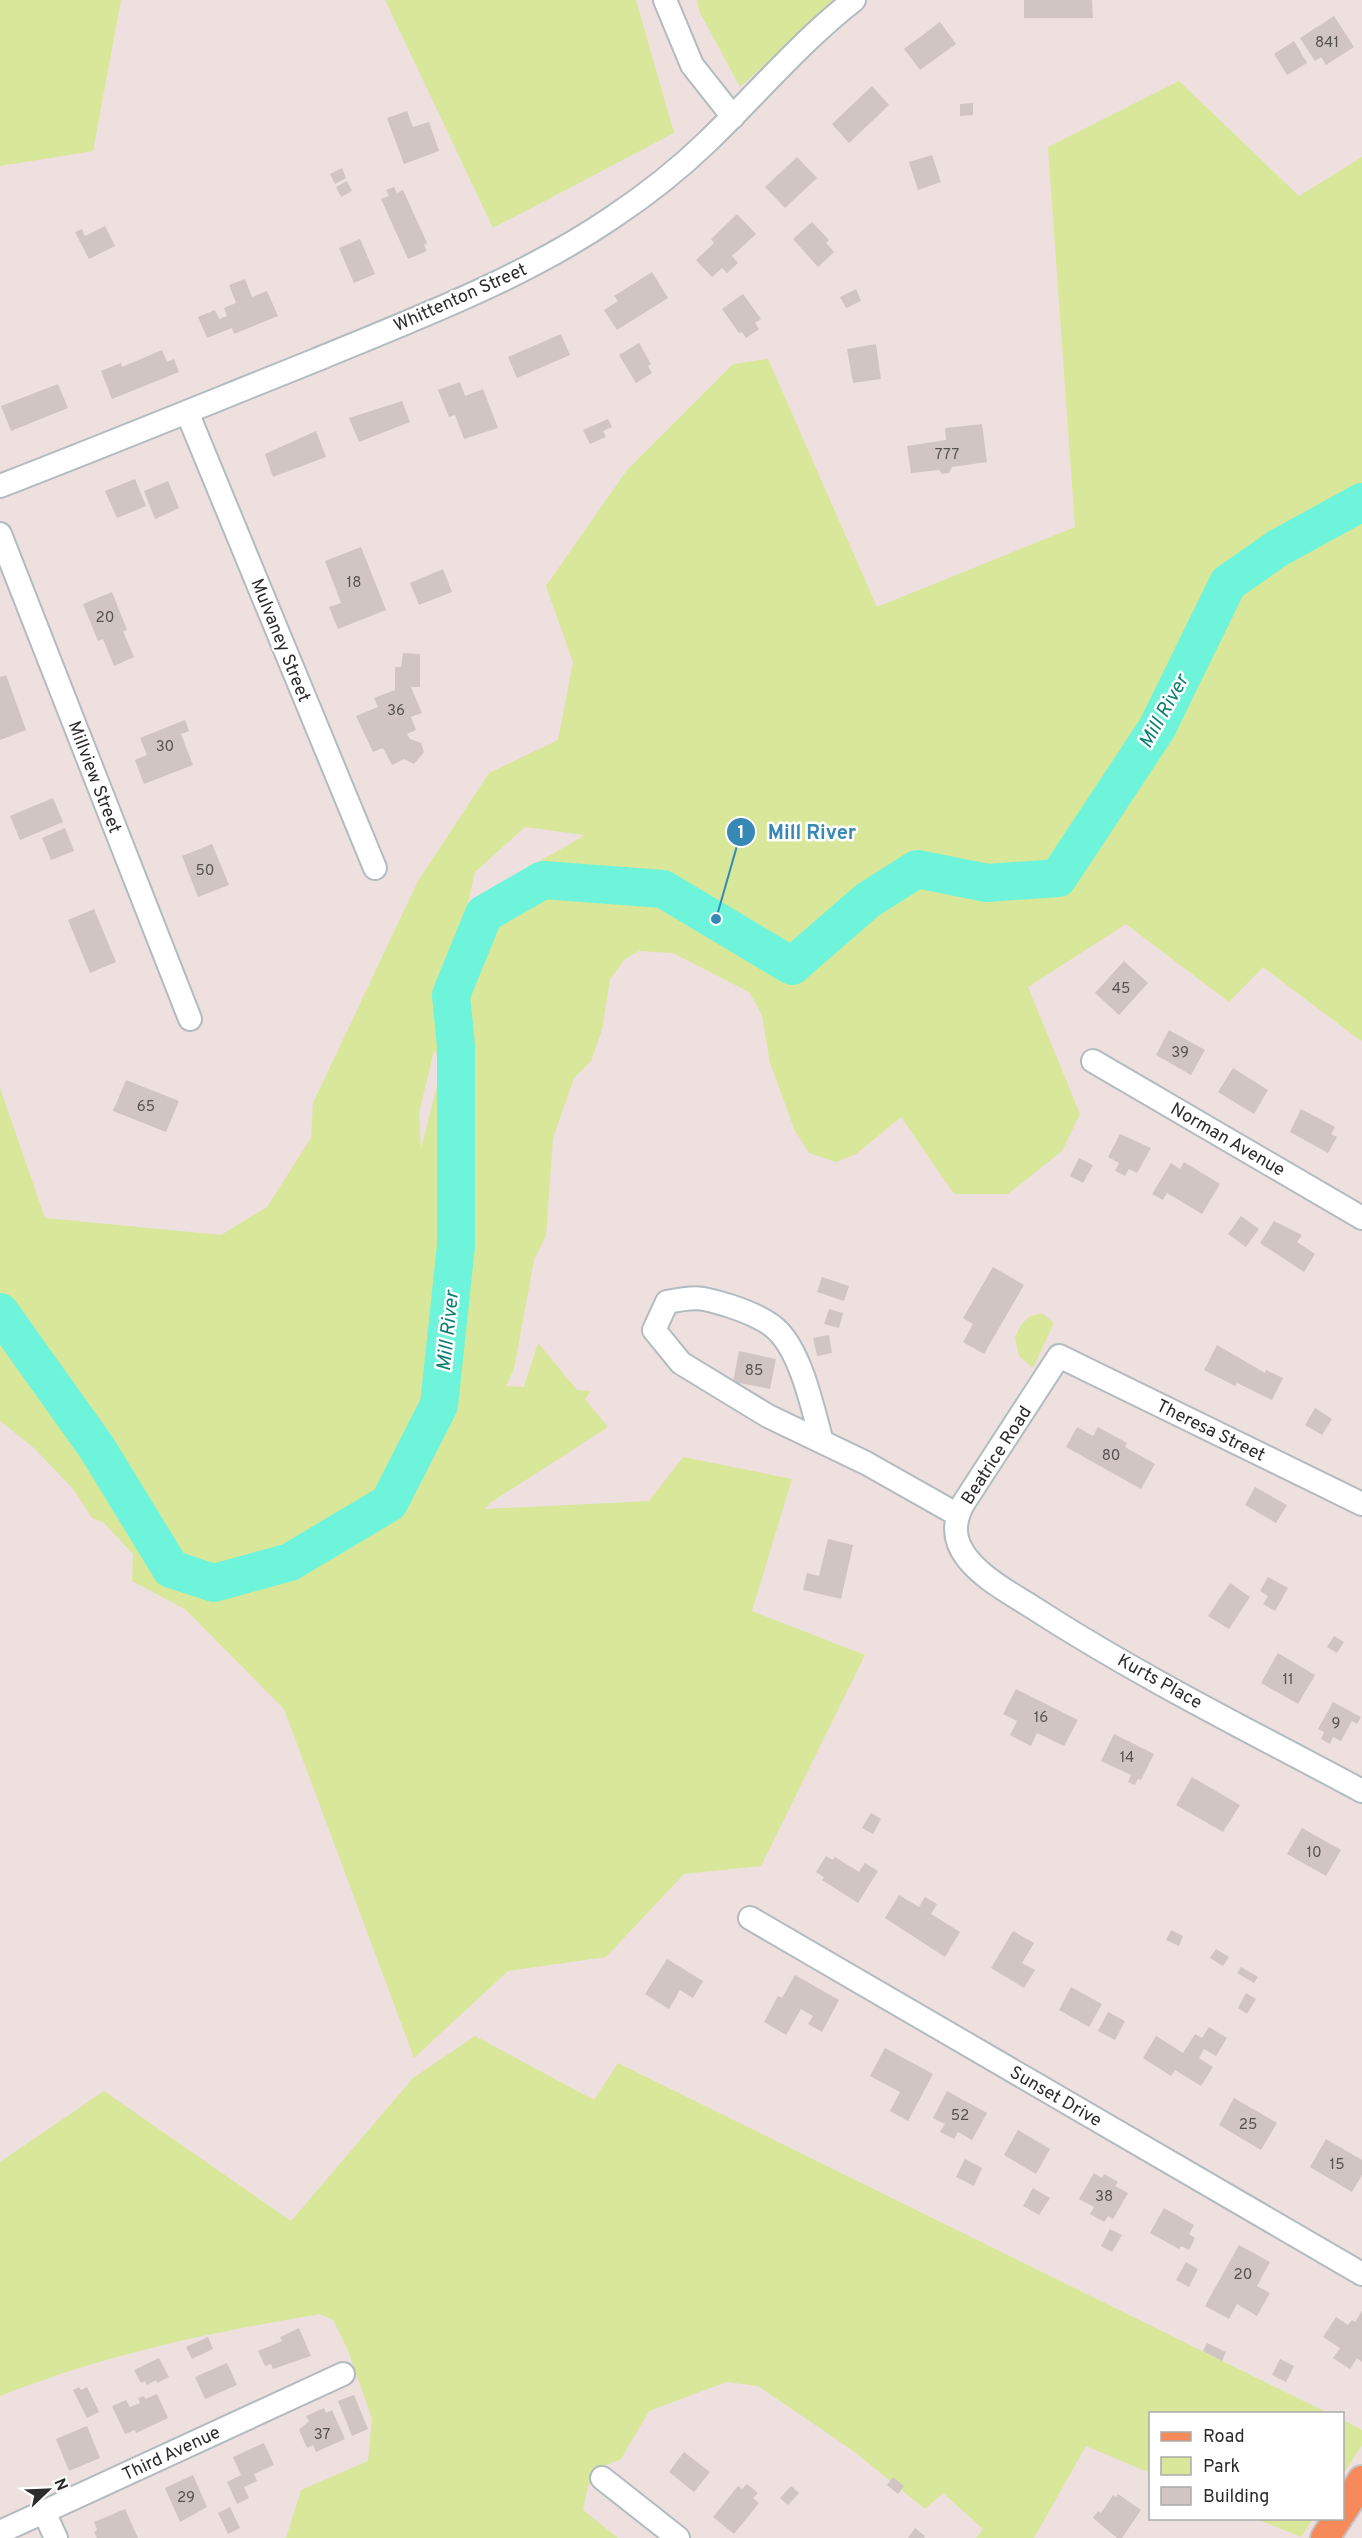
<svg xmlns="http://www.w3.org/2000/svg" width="1362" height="2538" font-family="Overpass,sans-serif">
  <rect width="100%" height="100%" fill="#eee0de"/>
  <g fill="#d8e799" fill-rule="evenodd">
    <polygon points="0,0 121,0 93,151 0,166"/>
    <polygon points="385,0 636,0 674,133 493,228"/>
    <polygon points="697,0 837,0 740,87 699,11"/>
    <path d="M1179,81L1299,196L1362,157V1039L1361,1041L1263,967L1229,1002L1126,924L1028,987L1080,1114L1062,1151L1008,1194H954L901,1117L856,1154L836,1162L809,1153L795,1131L770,1063L762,1015L749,992L673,953L639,951L625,959L610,979L602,1030L591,1061L574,1078L553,1138L546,1236L534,1260L514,1369L506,1386L524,1387L538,1343L577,1390L591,1391L585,1399L608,1427L490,1503L485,1509L649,1501L683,1457L792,1479L752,1611L865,1655L761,1866L684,1874L606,1957L508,1971L414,2058L284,1709L185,1609L132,1581L133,1554L103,1522L92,1518L74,1490L34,1448L0,1421V1088L45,1218L221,1235L267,1207L311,1138L313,1103L418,881L489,773L558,740L573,662L546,586L627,470L733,364L768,359L877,607L1075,527L1048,147ZM525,827L585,835L519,873L502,902L457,952L475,872ZM434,1050L442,1065L421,1149L419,1113Z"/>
    <path d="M1043,1314L1054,1323L1033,1368L1019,1356L1015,1337C1021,1324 1027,1313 1043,1314Z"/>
    <path d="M475,2036L594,2100L618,2063L1328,2413L1150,2414V2473L1086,2446L1034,2538H976L983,2529L943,2493L925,2509L852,2450L758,2386L726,2382L649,2411L621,2459L602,2467L588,2486L583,2510L618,2538H286L301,2490L368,2461L372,2419L347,2348L333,2320L320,2314C211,2332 103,2355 0,2396V2162L104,2091L291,2221L413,2078Z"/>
    <polygon points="1343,2420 1362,2430 1362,2445 1343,2475"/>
    <polygon points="1257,2519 1313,2518 1313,2519 1301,2537"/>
  </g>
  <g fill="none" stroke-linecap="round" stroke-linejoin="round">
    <polyline stroke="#6ef4da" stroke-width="38" points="0,1312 97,1448 171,1569 214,1583 290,1562 389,1503 439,1405 456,1246 456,1046 451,995 484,914 543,880 663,889 792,966 868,900 917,869 987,883 1058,878 1157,728 1228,583 1278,548 1362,502"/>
  </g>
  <g fill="#d0c5c3">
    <polygon points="1024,0 1092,0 1093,18 1024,18"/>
    <polygon points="1334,16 1354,47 1326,65 1321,57 1315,61 1300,38"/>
    <polygon points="940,22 956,44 920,70 904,49"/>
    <polygon points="1294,41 1307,63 1287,75 1274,54"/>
    <polygon points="872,86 889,105 849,143 832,124"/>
    <polygon points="973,103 973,115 960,116 960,104"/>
    <polygon points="407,111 413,127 429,122 439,151 404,164 387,118"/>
    <polygon points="932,155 941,182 918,190 909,162"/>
    <polygon points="797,157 817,178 785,208 765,187"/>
    <polygon points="342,168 346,178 335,184 330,174"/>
    <polygon points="347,181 352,191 341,197 336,187"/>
    <polygon points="394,187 397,193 403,190 427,243 424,245 427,251 408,259 381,199 389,196 386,190"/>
    <polygon points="737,214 756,234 732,256 738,263 727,273 722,268 712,277 696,260 714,243 711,239"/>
    <polygon points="812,222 829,240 826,243 834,252 818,267 793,239"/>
    <polygon points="105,226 115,246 89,259 75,232 82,229 85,236"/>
    <polygon points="360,239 375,274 354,283 339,248"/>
    <polygon points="652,272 668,298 617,330 604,310 618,301 614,296"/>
    <polygon points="245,279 252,297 267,291 278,316 234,334 232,328 207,338 198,317 215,310 219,319 227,316 224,308 236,303 229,285"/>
    <polygon points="856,289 861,301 846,308 840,297"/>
    <polygon points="743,294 761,319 755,323 759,329 746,338 742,332 739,333 722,309"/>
    <polygon points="561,334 570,355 517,378 508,357"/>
    <polygon points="639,343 651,364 648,366 652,373 636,383 619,355"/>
    <polygon points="876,344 881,379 853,383 847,349"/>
    <polygon points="162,350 167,362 174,359 179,372 112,399 101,371 121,363 122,367"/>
    <polygon points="460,382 465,396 483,389 498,428 464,439 455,415 449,417 438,390"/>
    <polygon points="58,384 68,408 11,431 1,406"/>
    <polygon points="402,401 410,422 359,442 349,418"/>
    <polygon points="608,419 612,427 603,431 606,437 590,444 583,430"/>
    <polygon points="982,424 987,462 952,467 949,473 942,474 939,470 911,473 907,446 946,440 945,428"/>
    <polygon points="316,431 326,457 273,477 265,454"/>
    <polygon points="135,479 146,506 117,518 105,491"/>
    <polygon points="168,481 179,508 155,519 144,491"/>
    <polygon points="361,547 386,610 338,629 329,607 341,603 325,561"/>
    <polygon points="443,569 452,592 419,605 410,583"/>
    <polygon points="112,592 127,630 123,631 134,657 114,666 103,639 98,641 83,604"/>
    <polygon points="403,653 420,654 420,687 411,687 422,713 411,717 416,730 407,734 410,739 421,743 424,752 414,764 404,759 392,765 383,748 373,752 356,716 378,707 374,698 395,690 395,667 401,667"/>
    <polygon points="6,675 26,730 0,740 0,677"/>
    <polygon points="185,720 189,731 181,734 193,765 144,784 135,760 147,755 140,738"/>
    <polygon points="53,798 63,822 20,840 10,816"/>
    <polygon points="65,828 74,851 51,860 42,838"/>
    <polygon points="212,844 229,885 198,897 182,856"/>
    <polygon points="94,909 116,962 90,973 68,920"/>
    <polygon points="1124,961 1148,983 1119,1015 1095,993"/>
    <polygon points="1169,1030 1205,1050 1191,1075 1156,1055"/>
    <polygon points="1233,1068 1268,1090 1254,1114 1218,1092"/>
    <polygon points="126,1080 179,1101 166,1132 113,1111"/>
    <polygon points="1301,1109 1335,1127 1331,1134 1337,1137 1328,1153 1290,1132"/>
    <polygon points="1120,1134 1151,1148 1137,1173 1129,1169 1125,1176 1115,1171 1119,1163 1108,1157"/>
    <polygon points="1079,1158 1093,1165 1083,1183 1070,1176"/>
    <polygon points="1184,1162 1220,1184 1202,1214 1167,1193 1163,1200 1152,1194 1171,1163 1180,1169"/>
    <polygon points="1241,1216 1259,1229 1246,1247 1228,1234"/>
    <polygon points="1274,1221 1302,1235 1297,1242 1315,1254 1304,1272 1260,1243"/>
    <polygon points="993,1267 1024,1285 984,1354 963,1342 973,1324 963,1318"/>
    <polygon points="822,1277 849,1286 844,1301 817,1292"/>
    <polygon points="829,1309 843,1313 839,1328 824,1324"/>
    <polygon points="829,1335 832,1353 817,1356 813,1338"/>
    <polygon points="1217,1345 1265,1373 1266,1370 1283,1378 1272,1400 1237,1383 1235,1386 1204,1370"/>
    <polygon points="739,1351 776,1359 770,1389 733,1382"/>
    <polygon points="1315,1408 1332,1419 1322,1435 1305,1425"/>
    <polygon points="1077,1427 1093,1436 1098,1427 1127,1443 1125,1447 1155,1464 1141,1489 1066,1447"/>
    <polygon points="1255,1487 1287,1505 1276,1523 1245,1505"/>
    <polygon points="828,1539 853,1545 841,1599 803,1590 807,1573 819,1576"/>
    <polygon points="1268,1577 1288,1588 1275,1611 1263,1604 1268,1596 1260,1591"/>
    <polygon points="1230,1583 1250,1597 1229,1629 1208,1616"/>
    <polygon points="1334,1636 1344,1642 1337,1653 1327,1647"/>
    <polygon points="1278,1653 1315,1675 1298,1704 1261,1683"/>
    <polygon points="1016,1689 1078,1720 1064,1746 1037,1733 1031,1746 1010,1735 1017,1721 1003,1714"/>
    <polygon points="1333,1702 1361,1717 1357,1724 1352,1721 1341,1741 1333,1737 1330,1744 1321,1739 1324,1732 1318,1729"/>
    <polygon points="1114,1734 1154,1754 1141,1780 1138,1779 1135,1785 1128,1782 1131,1775 1101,1761"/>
    <polygon points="1192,1777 1240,1805 1223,1832 1176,1805"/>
    <polygon points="871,1813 881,1819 873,1834 862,1828"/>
    <polygon points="1302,1828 1341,1850 1326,1876 1287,1854"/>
    <polygon points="826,1856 833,1860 835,1857 859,1872 865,1863 878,1871 858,1903 822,1880 824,1877 816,1872"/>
    <polygon points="899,1895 919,1907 925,1897 937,1904 931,1914 960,1932 945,1957 885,1918"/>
    <polygon points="1171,1930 1183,1936 1179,1946 1166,1940"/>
    <polygon points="1013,1931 1034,1943 1022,1963 1035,1970 1024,1988 991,1968"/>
    <polygon points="1216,1949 1229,1957 1223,1966 1210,1958"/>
    <polygon points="667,1959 703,1981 693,1998 680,1990 669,2009 645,1994"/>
    <polygon points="1241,1967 1258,1977 1254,1983 1237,1973"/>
    <polygon points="795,1975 839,2000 822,2032 808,2024 813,2016 801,2009 786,2035 764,2022 778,1996 782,1998"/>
    <polygon points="1071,1987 1102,2004 1089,2027 1059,2010"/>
    <polygon points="1246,1993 1256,1999 1247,2014 1238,2008"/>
    <polygon points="1108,2012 1125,2021 1115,2040 1098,2031"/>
    <polygon points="1209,2027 1227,2038 1216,2056 1204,2049 1199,2058 1213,2067 1201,2086 1175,2070 1171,2076 1143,2058 1156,2036 1183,2053 1195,2034 1202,2038"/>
    <polygon points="885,2048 933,2074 908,2121 890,2111 900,2092 870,2076"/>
    <polygon points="947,2091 987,2113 972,2140 958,2132 954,2139 940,2132 945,2124 933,2118"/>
    <polygon points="1234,2098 1277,2123 1261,2150 1219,2125"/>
    <polygon points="1018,2130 1050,2149 1036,2174 1004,2155"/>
    <polygon points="1326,2139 1362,2160 1362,2175 1352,2192 1310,2167"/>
    <polygon points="965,2159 982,2168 974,2186 956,2177"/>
    <polygon points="1094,2173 1102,2178 1104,2174 1118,2182 1115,2186 1128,2193 1113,2219 1108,2216 1104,2222 1090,2214 1094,2207 1079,2199"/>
    <polygon points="1033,2188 1050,2198 1039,2215 1023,2206"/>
    <polygon points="1164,2208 1194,2225 1189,2234 1195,2238 1189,2250 1181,2246 1179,2249 1150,2233"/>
    <polygon points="1110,2229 1122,2235 1112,2252 1101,2246"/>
    <polygon points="1239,2245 1270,2262 1257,2286 1270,2293 1257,2316 1237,2304 1229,2319 1205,2306"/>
    <polygon points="1186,2262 1198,2269 1189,2287 1176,2280"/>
    <polygon points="1362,2311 1362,2362 1357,2358 1350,2369 1333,2358 1340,2348 1323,2337 1336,2317 1348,2325 1352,2320 1355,2322"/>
    <polygon points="299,2328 311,2356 273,2369 271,2364 265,2366 258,2351 282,2341 280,2337"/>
    <polygon points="208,2337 213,2349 192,2359 186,2347"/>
    <polygon points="1207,2343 1226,2352 1222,2361 1203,2351"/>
    <polygon points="159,2358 169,2377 157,2383 156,2380 147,2385 145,2381 141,2383 134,2370"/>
    <polygon points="1280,2359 1294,2366 1286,2382 1272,2375"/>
    <polygon points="227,2363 237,2385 205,2399 195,2377"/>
    <polygon points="79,2387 81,2390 87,2387 99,2412 87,2418 73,2390"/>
    <polygon points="157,2394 168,2418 136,2433 135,2430 125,2434 112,2406 126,2400 130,2407 140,2403 138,2398 144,2396 145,2399"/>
    <polygon points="354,2395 368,2429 352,2436 338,2401"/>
    <polygon points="324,2408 326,2413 332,2410 345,2439 316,2452 313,2445 307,2448 299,2430 309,2421 306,2416"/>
    <polygon points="87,2426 100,2458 69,2471 56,2439"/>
    <polygon points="264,2443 274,2465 254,2474 257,2481 244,2487 249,2498 237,2504 227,2482 241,2475 233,2457"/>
    <polygon points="684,2452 710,2472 694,2492 669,2472"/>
    <polygon points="193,2475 207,2507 180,2522 165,2488"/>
    <polygon points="893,2477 904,2486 898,2494 887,2485"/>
    <polygon points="747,2484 758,2493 753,2498 759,2503 734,2534 713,2517 738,2486 742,2489"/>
    <polygon points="791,2486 799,2493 788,2505 780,2498"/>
    <polygon points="1118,2494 1141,2510 1122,2538 1117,2538 1093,2518 1098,2511 1101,2513 1113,2495 1116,2497"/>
    <polygon points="230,2507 240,2528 228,2534 218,2513"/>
    <polygon points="125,2509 138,2538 97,2538 94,2532 97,2530 94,2522"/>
    <polygon points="915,2528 925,2536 924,2538 908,2538"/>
  </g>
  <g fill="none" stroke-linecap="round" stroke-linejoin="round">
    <defs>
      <g id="minor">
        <polyline points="665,0 692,65 733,117"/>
        <polyline points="187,412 375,868"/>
        <path d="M0,486C106,445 211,402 316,360C417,318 522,279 613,217C646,195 678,170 707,142C756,95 800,42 854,0"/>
        <polyline points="0,534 190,1019"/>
        <polyline points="1093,1061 1362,1218"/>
        <path d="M822,1442C813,1410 802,1355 778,1331C767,1319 745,1311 730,1306C701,1297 697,1296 667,1302L654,1330L681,1363L768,1416L866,1463L958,1515"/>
        <path d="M1362,1504L1059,1356L963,1504C953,1523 953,1540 967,1558C985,1581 1016,1596 1040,1612C1143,1678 1254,1733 1362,1791"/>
        <polyline points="750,1918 1362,2274"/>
        <polyline points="602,2478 678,2538"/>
        <polyline points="44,2512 56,2538"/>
        <polyline points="0,2532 343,2374"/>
      </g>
      <g id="major">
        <polyline points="1342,2512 1362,2480"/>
        <polyline points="1325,2538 1338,2518"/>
      </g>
    </defs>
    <use href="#minor" stroke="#b2bbc0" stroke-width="26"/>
    <use href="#major" stroke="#c4c4c4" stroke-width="32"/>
    <use href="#minor" stroke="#fff" stroke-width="22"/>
    <use href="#major" stroke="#f78a5b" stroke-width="28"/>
  </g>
  <g text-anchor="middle" stroke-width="5" stroke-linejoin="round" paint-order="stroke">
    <g font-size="15" fill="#555252">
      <text x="1327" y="47">841</text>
      <text x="947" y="459">777</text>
      <text x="354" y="587">18</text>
      <text x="105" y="622">20</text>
      <text x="396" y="715">36</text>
      <text x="165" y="751">30</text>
      <text x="205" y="875">50</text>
      <text x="1121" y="993">45</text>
      <text x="1180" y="1057">39</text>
      <text x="146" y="1111">65</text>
      <text x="754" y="1375">85</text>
      <text x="1111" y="1460">80</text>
      <text x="1288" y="1684">11</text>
      <text x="1041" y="1722">16</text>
      <text x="1336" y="1728">9</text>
      <text x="1127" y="1762">14</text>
      <text x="1314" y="1857">10</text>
      <text x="960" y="2120">52</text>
      <text x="1248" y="2129">25</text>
      <text x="1337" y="2169">15</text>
      <text x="1104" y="2201">38</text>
      <text x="1243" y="2279">20</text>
      <text x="322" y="2439">37</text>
      <text x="186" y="2502">29</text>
    </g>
    <g font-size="18" fill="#2c2c2c" stroke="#fff">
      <text transform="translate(460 297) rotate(-24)" y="6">Whittenton Street</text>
      <text transform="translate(281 640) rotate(68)" y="6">Mulvaney Street</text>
      <text transform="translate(95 777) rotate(69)" y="6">Millview Street</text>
      <text transform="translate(1228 1139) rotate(30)" y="6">Norman Avenue</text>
      <text transform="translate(1211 1430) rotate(26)" y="6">Theresa Street</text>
      <text transform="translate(996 1455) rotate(-57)" y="6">Beatrice Road</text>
      <text transform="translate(1160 1681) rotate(29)" y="6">Kurts Place</text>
      <text transform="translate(1056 2096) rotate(30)" y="6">Sunset Drive</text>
      <text transform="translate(171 2453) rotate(-25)" y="6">Third Avenue</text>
    </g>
    <g font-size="20" font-style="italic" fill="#0a8072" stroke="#fff">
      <text transform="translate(1163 711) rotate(-61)" y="7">Mill River</text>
      <text transform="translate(447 1331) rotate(-84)" y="7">Mill River</text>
    </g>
  </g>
  <path fill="none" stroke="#3688b5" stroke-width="2" d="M716 919L741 832"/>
  <g fill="#3688b5" stroke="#fff" stroke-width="2">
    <circle cx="716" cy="919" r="6"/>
    <circle cx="741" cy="832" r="15"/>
  </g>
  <g font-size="18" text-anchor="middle" font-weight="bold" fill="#fff">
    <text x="741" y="838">1</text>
  </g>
  <g font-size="20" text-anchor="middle" font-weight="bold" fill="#3688b5" stroke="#fff" stroke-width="5" stroke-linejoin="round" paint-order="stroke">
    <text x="812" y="839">Mill River</text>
  </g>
  <rect x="1149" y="2412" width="195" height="108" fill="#ffffff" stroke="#ababab" stroke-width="1.5"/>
  <rect x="1161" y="2432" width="30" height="9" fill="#f78a5b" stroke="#ababab" stroke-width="1.5"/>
  <text x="1203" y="2442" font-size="18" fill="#2c2c2c">Road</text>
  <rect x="1161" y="2457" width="30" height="18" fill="#d8e799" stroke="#ababab" stroke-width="1.5"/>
  <text x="1203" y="2472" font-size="18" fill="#2c2c2c">Park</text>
  <rect x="1161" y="2487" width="30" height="18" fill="#d0c5c3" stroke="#ababab" stroke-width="1.5"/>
  <text x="1203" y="2502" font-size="18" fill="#2c2c2c">Building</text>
  <g transform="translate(48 2490) rotate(67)" stroke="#ffffff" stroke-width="4.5" paint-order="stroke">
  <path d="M0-4.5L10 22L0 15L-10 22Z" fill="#2c2c2c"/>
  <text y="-9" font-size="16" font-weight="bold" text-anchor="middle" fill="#2c2c2c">N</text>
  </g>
</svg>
